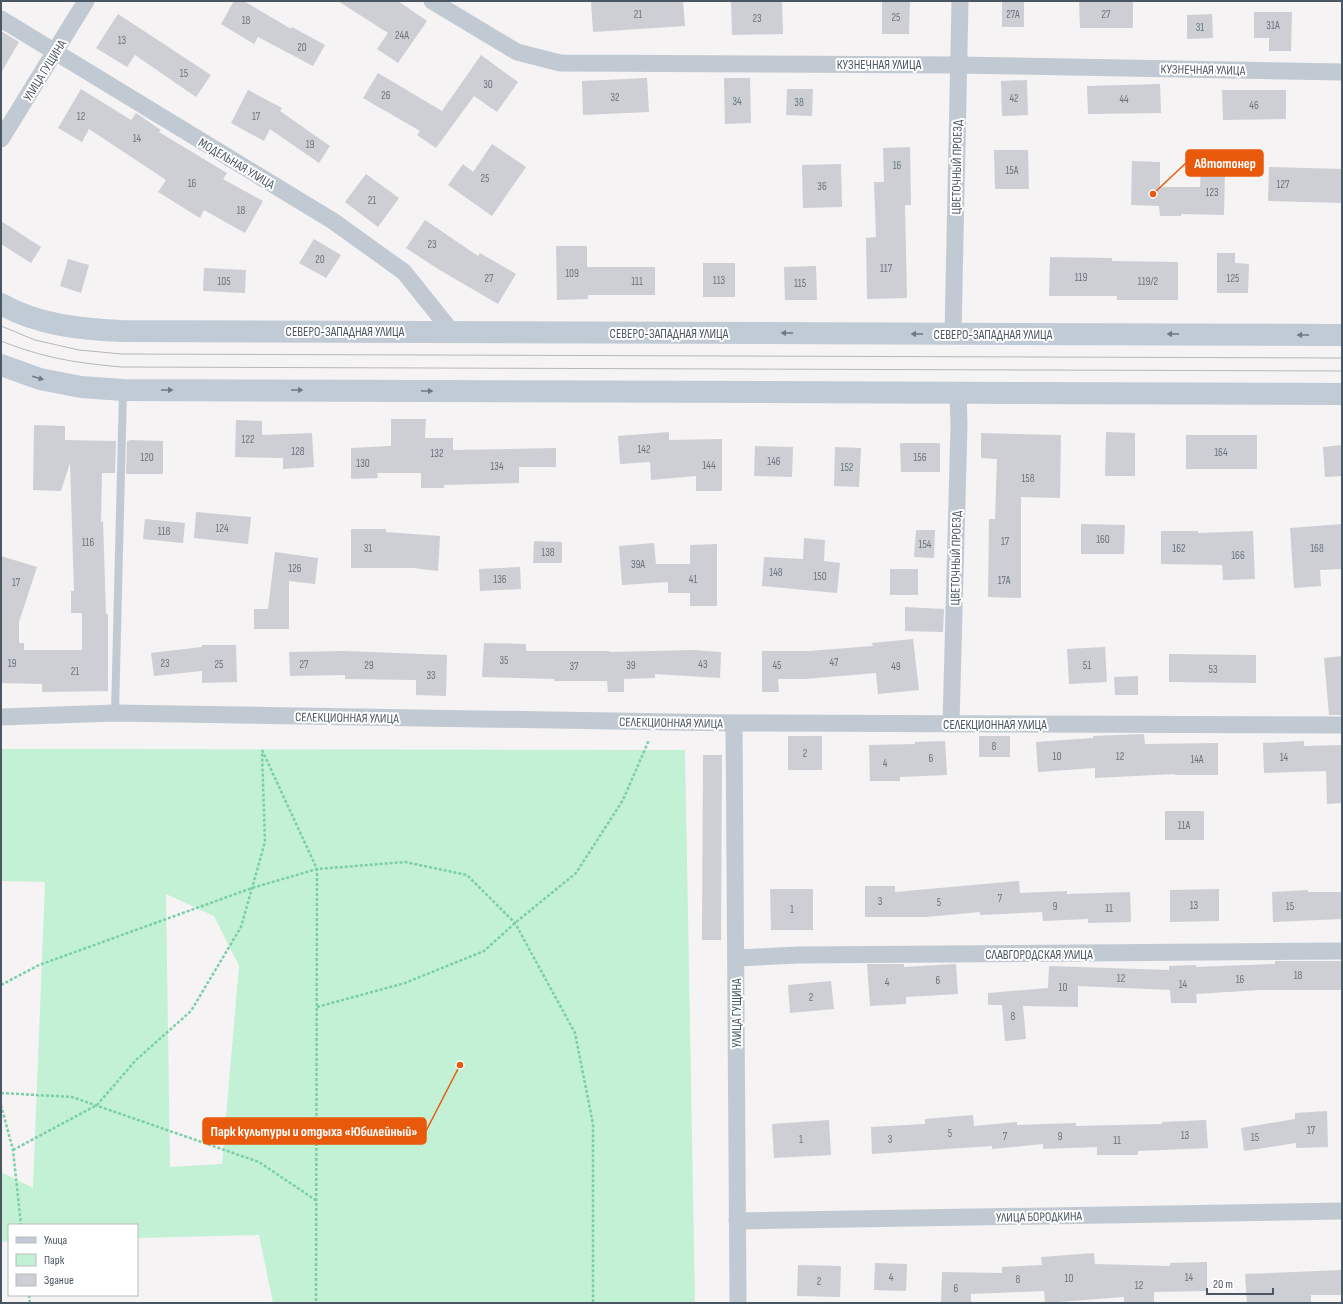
<svg xmlns="http://www.w3.org/2000/svg" width="1343" height="1304" font-family="'Sofia Sans Condensed',sans-serif">
  <rect width="100%" height="100%" fill="#f5f3f3"/>
  <path fill="#c3f1d5" fill-rule="evenodd" d="M1,749L685,750L695,1303H273L259,1235L137,1238V1225H9V1241L1,1242V1172L33,1188L45,882L1,881ZM166,894L214,916L239,966L222,1164L170,1167Z"/>
  <g fill="#cdcfd5">
    <polygon points="234,1 244,1 291,29 292,27 325,45 313,66 258,37 254,44 221,24"/>
    <polygon points="338,1 398,1 427,21 398,63 377,49 388,33"/>
    <polygon points="607,1 683,1 685,26 593,32 591,2"/>
    <polygon points="731,1 782,1 783,34 732,35"/>
    <polygon points="882,1 910,1 909,34 882,34"/>
    <rect x="1002" y="1" width="22" height="26"/>
    <polygon points="1079,1 1133,1 1133,28 1080,28"/>
    <polygon points="1254,12 1292,12 1291,51 1269,51 1269,38 1254,38"/>
    <polygon points="118,14 211,75 196,97 135,55 127,67 96,48"/>
    <polygon points="1212,14 1213,38 1187,39 1187,15"/>
    <polygon points="1,31 19,42 1,73"/>
    <polygon points="481,55 518,82 497,112 474,96 436,148 417,135 420,131 363,98 378,73 442,111"/>
    <polygon points="647,78 649,112 583,115 582,81"/>
    <polygon points="724,78 750,78 751,123 725,124"/>
    <polygon points="1027,80 1028,115 1002,116 1001,81"/>
    <polygon points="1160,84 1161,113 1088,114 1087,86"/>
    <polygon points="81,89 131,120 136,113 161,130 159,132 227,173 223,179 263,201 245,233 204,210 200,218 158,192 166,180 89,129 82,142 58,128"/>
    <polygon points="787,89 813,89 812,116 786,115"/>
    <polygon points="248,90 282,108 280,111 330,146 319,163 270,129 264,141 231,123"/>
    <polygon points="1222,90 1286,90 1286,119 1223,120"/>
    <polygon points="492,144 526,167 492,216 448,185 463,164 473,172"/>
    <polygon points="910,147 911,205 905,205 907,298 867,299 866,238 876,237 874,182 884,182 883,148"/>
    <polygon points="994,150 1028,150 1029,189 995,189"/>
    <polygon points="1132,161 1160,162 1160,187 1200,187 1201,168 1225,169 1224,215 1181,214 1181,216 1160,216 1159,206 1131,205"/>
    <polygon points="841,164 842,207 803,208 802,165"/>
    <polygon points="1269,167 1342,169 1342,203 1268,201"/>
    <polygon points="366,174 399,198 378,227 345,202"/>
    <polygon points="425,220 478,256 480,253 516,274 498,304 438,269 406,248"/>
    <polygon points="1,221 41,247 31,263 1,244"/>
    <polygon points="314,239 341,255 326,278 299,263"/>
    <polygon points="556,246 587,246 587,267 655,267 655,295 588,295 588,299 557,300"/>
    <polygon points="1217,253 1235,253 1235,263 1249,264 1248,293 1217,293"/>
    <polygon points="1050,257 1112,258 1112,261 1178,262 1178,300 1117,300 1117,296 1049,296"/>
    <polygon points="68,259 89,265 81,293 60,286"/>
    <rect x="703" y="263" width="32" height="34"/>
    <polygon points="816,266 817,300 785,300 784,267"/>
    <polygon points="204,268 246,270 245,293 203,291"/>
    <polygon points="391,419 426,419 425,438 453,438 453,450 556,448 556,467 519,467 519,483 444,485 444,488 421,488 421,473 377,473 378,478 351,479 351,448 391,446"/>
    <polygon points="236,420 262,421 262,435 312,433 314,467 283,469 283,458 235,457"/>
    <polygon points="34,425 65,426 65,440 116,441 115,473 102,473 101,522 103,521 106,614 108,614 108,691 42,692 42,684 1,683 1,556 37,567 19,622 19,643 24,643 24,650 82,650 82,613 71,613 71,591 74,591 70,463 61,491 33,490"/>
    <polygon points="669,432 669,440 722,439 722,491 696,491 696,476 651,480 650,462 620,464 618,436"/>
    <polygon points="1106,432 1135,433 1135,476 1105,476"/>
    <polygon points="981,433 1061,435 1060,498 1021,497 1021,598 988,597 989,519 995,519 997,459 981,458"/>
    <rect x="1186" y="435" width="71" height="34"/>
    <polygon points="131,440 163,441 163,474 126,474 127,441"/>
    <polygon points="900,443 940,443 940,472 901,472"/>
    <polygon points="1342,445 1342,476 1325,477 1323,447"/>
    <polygon points="755,446 793,447 792,477 754,476"/>
    <polygon points="835,447 861,448 859,487 834,486"/>
    <polygon points="196,512 251,517 248,544 194,538"/>
    <polygon points="145,519 185,523 183,543 143,539"/>
    <polygon points="1081,524 1125,525 1124,554 1081,554"/>
    <polygon points="1342,524 1342,569 1320,570 1321,586 1294,588 1290,528"/>
    <polygon points="351,529 386,529 386,532 440,536 438,571 413,568 351,568"/>
    <polygon points="916,530 935,530 934,558 914,557"/>
    <polygon points="1161,531 1198,531 1198,533 1253,531 1255,579 1223,580 1222,565 1161,564"/>
    <polygon points="804,538 825,540 824,561 840,563 837,593 762,586 764,557 803,559"/>
    <polygon points="534,541 562,542 562,563 533,563"/>
    <polygon points="654,543 656,564 690,564 690,545 717,544 717,606 690,606 690,593 668,593 668,582 622,585 619,546"/>
    <polygon points="275,552 318,558 315,584 289,581 289,629 254,629 254,609 268,609"/>
    <polygon points="520,567 521,589 480,591 479,569"/>
    <rect x="890" y="569" width="28" height="26"/>
    <polygon points="905,607 944,609 943,632 905,631"/>
    <polygon points="913,639 919,690 878,694 876,673 805,679 778,679 779,692 762,692 762,651 809,651 873,646 872,643"/>
    <polygon points="484,643 526,644 526,651 609,651 609,652 693,650 721,652 720,678 655,674 655,678 624,679 624,692 608,692 607,681 554,681 554,679 482,677"/>
    <polygon points="202,645 236,645 237,682 202,683 202,671 154,676 151,653 202,647"/>
    <polygon points="1105,647 1107,682 1069,684 1067,649"/>
    <polygon points="344,651 447,655 446,696 416,695 416,680 345,679 345,675 290,676 289,652"/>
    <polygon points="1169,654 1256,655 1256,683 1169,682"/>
    <polygon points="1342,656 1342,715 1329,715 1324,658"/>
    <polygon points="1138,676 1138,695 1115,695 1114,677"/>
    <polygon points="1144,734 1145,744 1218,743 1218,775 1175,775 1175,774 1095,778 1095,768 1038,772 1036,742 1093,738 1093,736"/>
    <rect x="788" y="736" width="34" height="34"/>
    <rect x="979" y="736" width="31" height="21"/>
    <polygon points="945,741 947,775 900,777 900,781 870,781 869,745 915,744 915,742"/>
    <polygon points="1304,741 1304,746 1342,745 1342,803 1327,804 1326,771 1264,773 1263,743"/>
    <polygon points="703,755 722,755 721,940 702,940"/>
    <rect x="1165" y="811" width="39" height="29"/>
    <polygon points="1019,881 1020,893 1067,891 1067,894 1130,892 1131,922 1088,923 1088,919 1043,921 1042,912 980,915 980,912 926,917 865,917 865,886 895,886 895,892"/>
    <polygon points="770,889 813,889 813,930 771,930"/>
    <polygon points="1219,889 1219,921 1170,922 1170,890"/>
    <polygon points="1308,890 1308,892 1342,892 1342,919 1273,922 1272,892"/>
    <polygon points="1275,961 1342,961 1342,990 1260,990 1196,994 1197,1003 1171,1003 1170,990 1078,986 1078,1007 1023,1006 1026,1039 1005,1041 1002,1005 988,1005 988,993 1048,988 1049,966 1169,970 1169,966 1196,965 1196,967 1275,964"/>
    <polygon points="867,964 904,964 904,967 956,964 958,994 906,997 906,1004 870,1006"/>
    <polygon points="831,981 834,1009 790,1013 788,985"/>
    <polygon points="1327,1111 1328,1147 1296,1148 1296,1143 1244,1151 1241,1128 1295,1119 1295,1113"/>
    <polygon points="973,1115 974,1126 1017,1122 1017,1125 1076,1123 1076,1126 1162,1124 1162,1122 1206,1120 1208,1148 1138,1151 1138,1155 1097,1155 1097,1147 1043,1149 1043,1144 992,1149 992,1146 872,1154 871,1127 925,1124 925,1119"/>
    <polygon points="829,1120 831,1155 774,1158 772,1124"/>
    <polygon points="1094,1253 1095,1264 1170,1266 1170,1263 1207,1262 1207,1291 1154,1292 1154,1303 1124,1303 1124,1297 1045,1303 1044,1291 971,1294 971,1303 941,1303 942,1272 1002,1273 1002,1267 1042,1265 1041,1257"/>
    <polygon points="875,1263 907,1264 906,1291 874,1290"/>
    <polygon points="798,1265 841,1266 840,1297 797,1296"/>
    <polygon points="1342,1270 1342,1295 1311,1295 1311,1303 1247,1303 1245,1274"/>
  </g>
  <g fill="none" stroke-linecap="round" stroke-linejoin="round">
    <g stroke="#7ad0a6" stroke-width="2.5" stroke-dasharray="3 2" stroke-linecap="butt">
      <polyline points="262,750 317,869 316,1303"/>
      <polyline points="1,985 39,965 252,888 317,869 405,862 467,875 515,923 575,1033 593,1124 593,1303"/>
      <polyline points="317,1007 405,983 484,951 515,923 576,873 623,800 649,740"/>
      <polyline points="1,1093 72,1097 259,1162 317,1201"/>
      <polyline points="1,1105 13,1150 21,1225"/>
      <polyline points="13,1150 97,1105 136,1060 191,1011 241,927 265,842 262,752"/>
      <polyline points="29,1295 30,1303"/>
    </g>
    <polyline stroke="#c1cad2" stroke-width="8" points="115,713 123,391"/>
    <g stroke="#c1cad2" stroke-width="17">
      <polyline points="432,1 517,52 560,63 957,65 1342,72"/>
      <polyline points="1,19 333,221 404,272 452,332"/>
      <polyline points="1,139 86,1"/>
      <polyline points="953,334 960,1"/>
      <polyline points="1,717 115,713 734,723 1342,725"/>
      <polyline points="734,723 738,1303"/>
      <polyline points="951,724 959,425 958,393"/>
      <polyline points="736,958 799,955 1342,951"/>
      <polyline points="737,1221 1342,1211"/>
    </g>
    <g stroke="#c1cbd6" stroke-width="22">
      <path d="M1,304C38,325 80,329 121,331L1342,335"/>
      <polyline points="1,365 40,379 81,387 123,390 1342,394"/>
    </g>
    <g stroke="#b5b8bd" stroke-width="1">
      <polyline points="1,326 35,340 79,350 122,354 1342,358"/>
      <path d="M1,341C44,358 76,363 122,367L1342,371"/>
    </g>
  </g>
  <defs><path id="oneway-solid" d="M-6-.8H1V-3.2L6.5 0L1 3.2V.8H-6Z"/></defs>
  <g fill="#6e7984">
    <use href="#oneway-solid" transform="translate(787 333) rotate(-180)"/>
    <use href="#oneway-solid" transform="translate(917 334) rotate(-180)"/>
    <use href="#oneway-solid" transform="translate(1173 334) rotate(-180)"/>
    <use href="#oneway-solid" transform="translate(1303 335) rotate(-180)"/>
    <use href="#oneway-solid" transform="translate(38 378) rotate(16)"/>
    <use href="#oneway-solid" transform="translate(167 390)"/>
    <use href="#oneway-solid" transform="translate(297 390)"/>
    <use href="#oneway-solid" transform="translate(427 391)"/>
  </g>
  <g text-anchor="middle" stroke-width="4" stroke-linejoin="round" paint-order="stroke">
    <g font-size="11" fill="#6b747e">
      <text x="638" y="18">21</text>
      <text x="1013" y="18">27А</text>
      <text x="1106" y="18">27</text>
      <text x="896" y="21">25</text>
      <text x="757" y="22">23</text>
      <text x="246" y="24">18</text>
      <text x="1273" y="29">31А</text>
      <text x="1200" y="31">31</text>
      <text x="402" y="39">24А</text>
      <text x="122" y="44">13</text>
      <text x="302" y="51">20</text>
      <text x="184" y="77">15</text>
      <text x="488" y="88">30</text>
      <text x="386" y="99">26</text>
      <text x="615" y="101">32</text>
      <text x="1014" y="102">42</text>
      <text x="1124" y="103">44</text>
      <text x="737" y="105">34</text>
      <text x="799" y="106">38</text>
      <text x="1254" y="109">46</text>
      <text x="81" y="120">12</text>
      <text x="256" y="120">17</text>
      <text x="137" y="142">14</text>
      <text x="310" y="148">19</text>
      <text x="897" y="169">16</text>
      <text x="1012" y="174">15А</text>
      <text x="485" y="182">25</text>
      <text x="192" y="187">16</text>
      <text x="1283" y="188">127</text>
      <text x="822" y="190">36</text>
      <text x="1212" y="196">123</text>
      <text x="372" y="204">21</text>
      <text x="241" y="214">18</text>
      <text x="432" y="248">23</text>
      <text x="320" y="263">20</text>
      <text x="886" y="272">117</text>
      <text x="572" y="277">109</text>
      <text x="1081" y="281">119</text>
      <text x="489" y="282">27</text>
      <text x="1233" y="282">125</text>
      <text x="719" y="284">113</text>
      <text x="224" y="285">105</text>
      <text x="637" y="285">111</text>
      <text x="1148" y="285">119/2</text>
      <text x="800" y="287">115</text>
      <text x="248" y="443">122</text>
      <text x="644" y="453">142</text>
      <text x="298" y="455">128</text>
      <text x="1221" y="456">164</text>
      <text x="437" y="457">132</text>
      <text x="147" y="461">120</text>
      <text x="920" y="461">156</text>
      <text x="774" y="465">146</text>
      <text x="363" y="467">130</text>
      <text x="709" y="469">144</text>
      <text x="497" y="470">134</text>
      <text x="847" y="471">152</text>
      <text x="1028" y="482">158</text>
      <text x="222" y="532">124</text>
      <text x="164" y="535">118</text>
      <text x="1103" y="543">160</text>
      <text x="1005" y="545">17</text>
      <text x="88" y="546">116</text>
      <text x="925" y="548">154</text>
      <text x="368" y="552">31</text>
      <text x="1179" y="552">162</text>
      <text x="1317" y="552">168</text>
      <text x="548" y="556">138</text>
      <text x="1238" y="559">166</text>
      <text x="638" y="568">39А</text>
      <text x="295" y="572">126</text>
      <text x="776" y="576">148</text>
      <text x="820" y="580">150</text>
      <text x="500" y="583">136</text>
      <text x="693" y="583">41</text>
      <text x="1004" y="584">17А</text>
      <text x="16" y="586">17</text>
      <text x="504" y="664">35</text>
      <text x="834" y="666">47</text>
      <text x="12" y="667">19</text>
      <text x="165" y="667">23</text>
      <text x="219" y="668">25</text>
      <text x="304" y="668">27</text>
      <text x="703" y="668">43</text>
      <text x="369" y="669">29</text>
      <text x="631" y="669">39</text>
      <text x="777" y="669">45</text>
      <text x="1087" y="669">51</text>
      <text x="574" y="670">37</text>
      <text x="896" y="670">49</text>
      <text x="1213" y="673">53</text>
      <text x="75" y="675">21</text>
      <text x="431" y="679">33</text>
      <text x="994" y="750">8</text>
      <text x="805" y="757">2</text>
      <text x="1057" y="760">10</text>
      <text x="1120" y="760">12</text>
      <text x="1284" y="761">14</text>
      <text x="931" y="762">6</text>
      <text x="1197" y="763">14А</text>
      <text x="885" y="767">4</text>
      <text x="1184" y="829">11А</text>
      <text x="1000" y="902">7</text>
      <text x="880" y="905">3</text>
      <text x="939" y="906">5</text>
      <text x="1194" y="909">13</text>
      <text x="1055" y="910">9</text>
      <text x="1290" y="910">15</text>
      <text x="1109" y="912">11</text>
      <text x="792" y="913">1</text>
      <text x="1298" y="979">18</text>
      <text x="1121" y="982">12</text>
      <text x="1240" y="983">16</text>
      <text x="938" y="984">6</text>
      <text x="887" y="986">4</text>
      <text x="1183" y="988">14</text>
      <text x="1063" y="991">10</text>
      <text x="811" y="1001">2</text>
      <text x="1013" y="1020">8</text>
      <text x="1311" y="1134">17</text>
      <text x="950" y="1137">5</text>
      <text x="1185" y="1139">13</text>
      <text x="1005" y="1140">7</text>
      <text x="1060" y="1140">9</text>
      <text x="1255" y="1141">15</text>
      <text x="801" y="1143">1</text>
      <text x="890" y="1143">3</text>
      <text x="1117" y="1144">11</text>
      <text x="891" y="1281">4</text>
      <text x="1189" y="1281">14</text>
      <text x="1069" y="1282">10</text>
      <text x="1018" y="1283">8</text>
      <text x="819" y="1285">2</text>
      <text x="1139" y="1289">12</text>
      <text x="956" y="1292">6</text>
    </g>
    <g font-size="13" fill="#4a5661" stroke="#fff">
      <text x="879" y="69">КУЗНЕЧНАЯ УЛИЦА</text>
      <text transform="translate(1203 69) rotate(1)" y="5">КУЗНЕЧНАЯ УЛИЦА</text>
      <text transform="translate(44 70) rotate(-58)" y="5">УЛИЦА ГУЩИНА</text>
      <text transform="translate(237 163) rotate(31)" y="5">МОДЕЛЬНАЯ УЛИЦА</text>
      <text transform="translate(956 167) rotate(-89)" y="5">ЦВЕТОЧНЫЙ ПРОЕЗД</text>
      <text x="345" y="336">СЕВЕРО-ЗАПАДНАЯ УЛИЦА</text>
      <text x="669" y="338">СЕВЕРО-ЗАПАДНАЯ УЛИЦА</text>
      <text x="993" y="339">СЕВЕРО-ЗАПАДНАЯ УЛИЦА</text>
      <text transform="translate(955 558) rotate(-89)" y="5">ЦВЕТОЧНЫЙ ПРОЕЗД</text>
      <text transform="translate(347 717) rotate(1)" y="5">СЕЛЕКЦИОННАЯ УЛИЦА</text>
      <text transform="translate(671 722) rotate(1)" y="5">СЕЛЕКЦИОННАЯ УЛИЦА</text>
      <text x="995" y="729">СЕЛЕКЦИОННАЯ УЛИЦА</text>
      <text x="1039" y="959">СЛАВГОРОДСКАЯ УЛИЦА</text>
      <text transform="translate(736 1013) rotate(-90)" y="5">УЛИЦА ГУЩИНА</text>
      <text transform="translate(1039 1216) rotate(-1)" y="5">УЛИЦА БОРОДКИНА</text>
    </g>
  </g>
  <path fill="none" stroke="#e8590c" stroke-width="1.5" d="M1153 194L1186 163M460 1065L426 1131"/>
  <g fill="#e8590c" stroke="#fff" stroke-width="1.5">
    <circle cx="1153" cy="194" r="4"/>
    <circle cx="460" cy="1065" r="4"/>
  </g>
  <g fill="#e8590c" stroke="#e8590c" stroke-width="1.5">
    <rect x="1186" y="150" width="77" height="26" rx="4"/>
    <rect x="203" y="1118" width="223" height="26" rx="4"/>
  </g>
  <g font-size="14" text-anchor="middle" font-weight="bold" fill="#fff">
    <text x="1225" y="168">Автотонер</text>
    <text x="314" y="1136">Парк культуры и отдыха «Юбилейный»</text>
  </g>
  <rect width="1343" height="1304" fill="none" stroke="#4a5661" stroke-width="4"/>
  <rect x="8" y="1224" width="130" height="72" fill="#ffffff" stroke="#b7bbc0"/>
  <rect x="16" y="1237" width="20" height="6" fill="#c1cbd6" stroke="#b7bbc0"/>
  <text x="44" y="1244" font-size="12" fill="#4a5661">Улица</text>
  <rect x="16" y="1254" width="20" height="12" fill="#c3f1d5" stroke="#b7bbc0"/>
  <text x="44" y="1264" font-size="12" fill="#4a5661">Парк</text>
  <rect x="16" y="1274" width="20" height="12" fill="#cdcfd5" stroke="#b7bbc0"/>
  <text x="44" y="1284" font-size="12" fill="#4a5661">Здание</text>
  <path d="M1207 1288v6h66v-6" fill="none" stroke="#4a5661" stroke-width="2"/>
  <text x="1213" y="1288" font-size="12" fill="#4a5661" stroke="#ffffff" stroke-width="3" paint-order="stroke">20 m</text>
</svg>
